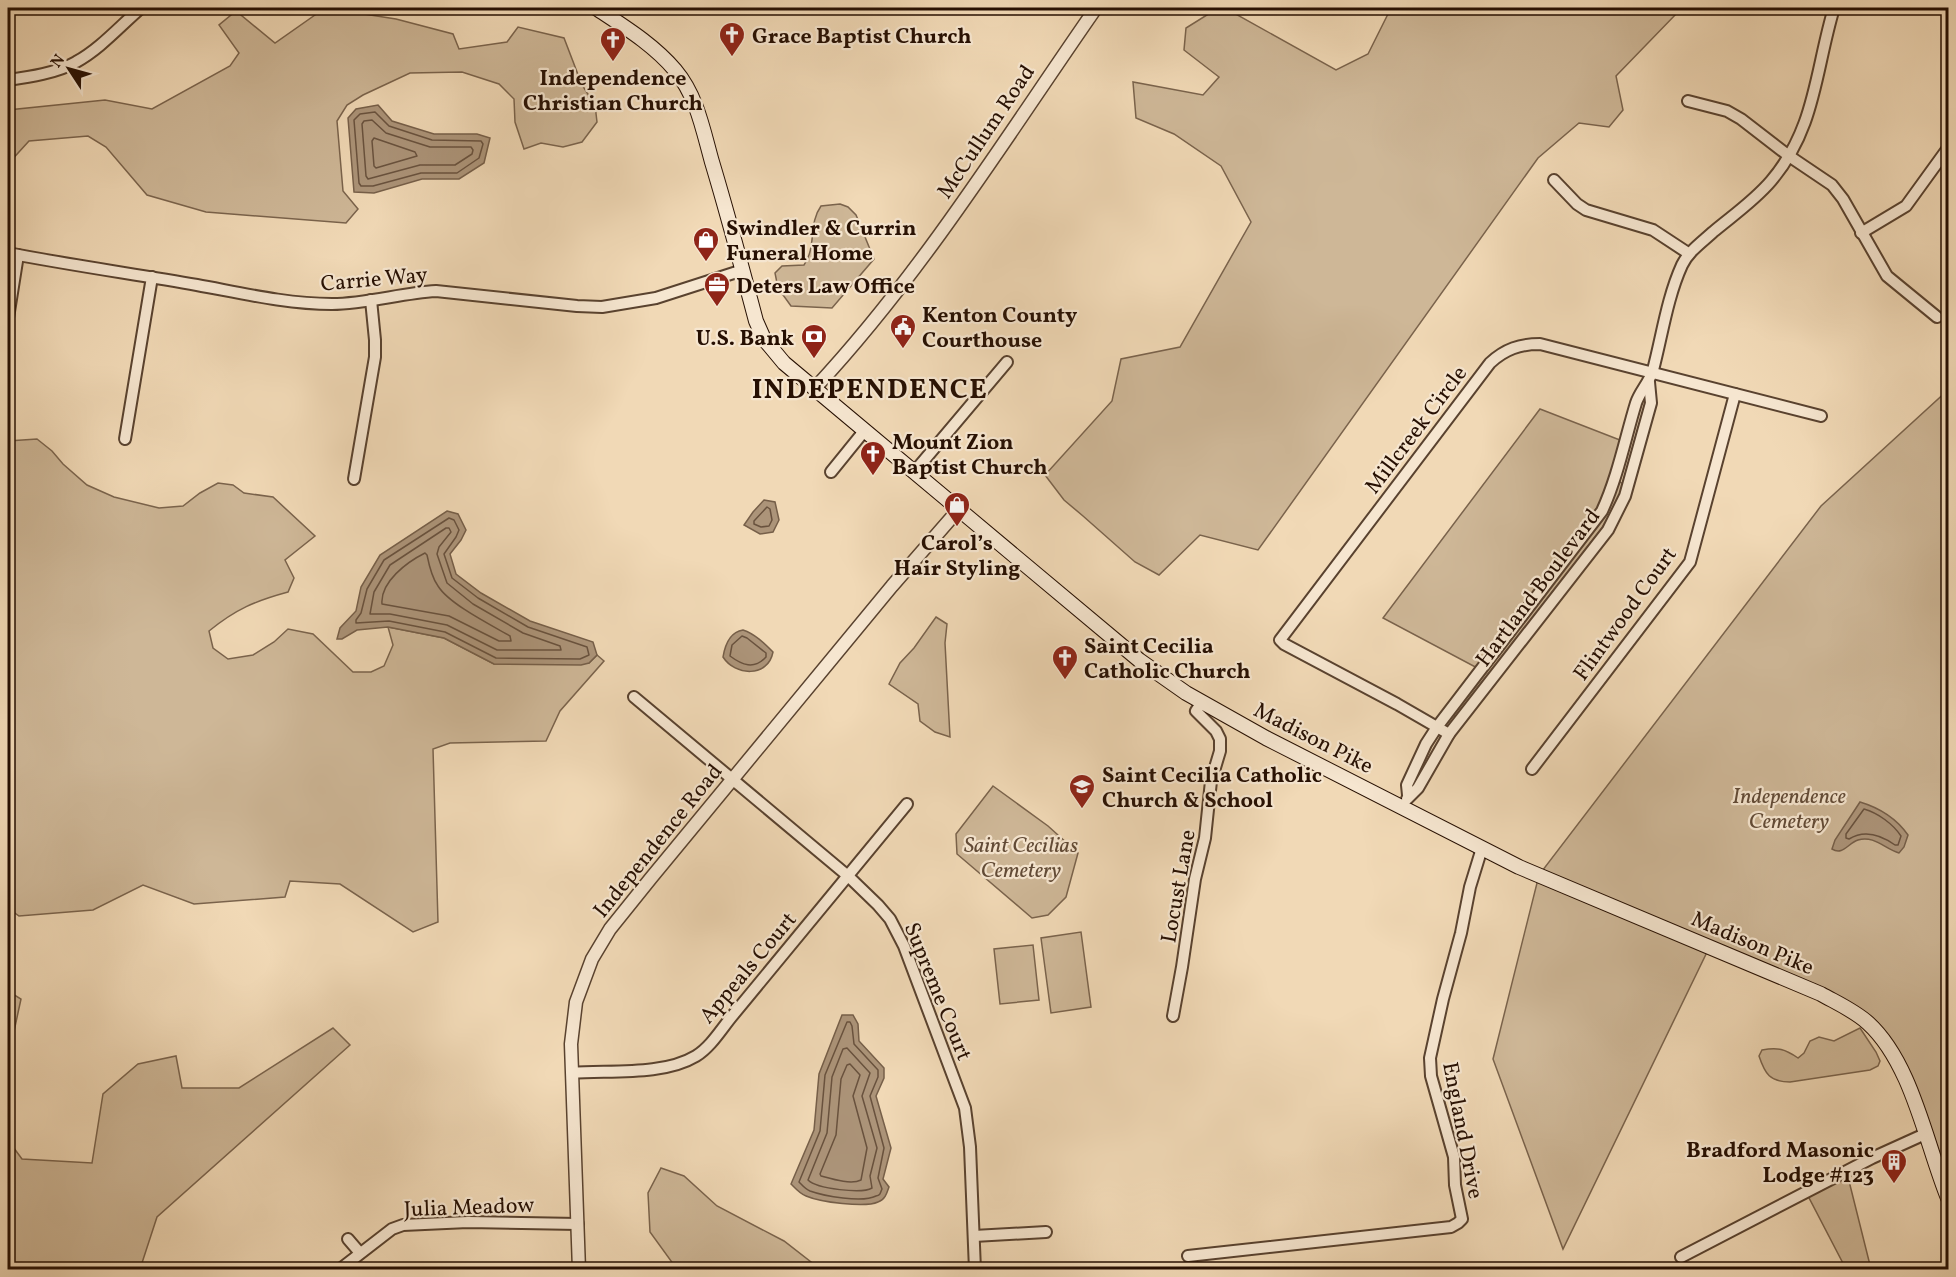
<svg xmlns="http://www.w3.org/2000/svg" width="1956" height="1277" font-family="Vollkorn,serif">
  <rect width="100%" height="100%" fill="#f1d9b6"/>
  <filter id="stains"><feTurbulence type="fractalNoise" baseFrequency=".00333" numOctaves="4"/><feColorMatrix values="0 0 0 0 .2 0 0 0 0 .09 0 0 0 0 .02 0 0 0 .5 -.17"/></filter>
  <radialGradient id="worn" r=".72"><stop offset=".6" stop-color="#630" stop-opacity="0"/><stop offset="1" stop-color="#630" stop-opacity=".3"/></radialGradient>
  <g fill="#ceb797" stroke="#7a634c" stroke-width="1.5">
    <polygon points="325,8 396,19 453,34 459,49 507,42 518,27 564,38 582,85 595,105 597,122 582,142 563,147 541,143 524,149 515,122 514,99 499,84 462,72 410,73 363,95 347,105 337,121 343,191 358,209 346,223 206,212 147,195 106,147 88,136 29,141 8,164 8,110 105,100 152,109 230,66 239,53 219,25 236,11 275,43"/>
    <polygon points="1218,8 1225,8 1336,70 1368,54 1391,8 1679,8 1679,11 1616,76 1623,110 1609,127 1579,123 1538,158 1258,550 1200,535 1159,575 1135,562 1083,516 1064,500 1045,475 1112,401 1121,359 1180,347 1251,222 1221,166 1174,134 1136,118 1133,82 1203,95 1219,77 1184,50 1186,28"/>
    <path d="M840,204L848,207L856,215L874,259L832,308L791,306L778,288L775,273L782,266L804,265C817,246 808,224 821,206Z"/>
    <polygon points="1948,390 1948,1169 1939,1175 1915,1105 1867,1022 1710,946 1563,1249 1493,1059 1539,875 1821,506"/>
    <polygon points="1540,409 1625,442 1612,489 1481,670 1383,618"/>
    <path d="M37,439L52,451L63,464L87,485L114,497L159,508L183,506L200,493L218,483L233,485L244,493L273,497L315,536L285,560L294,578L288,592C255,601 236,609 209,631L213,648L228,659L253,655L274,642L288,629L313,634L353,672H371L384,666L393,645L388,627L444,638L494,664L589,663L597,655L604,661L560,711L546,741L450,743L433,749L438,922L413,932L340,884L290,881L285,897L194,904L143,885L93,910L19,916L8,908V441Z"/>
    <polygon points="1620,482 1623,484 1624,486 1612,512 1602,528 1455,717 1452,713"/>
    <polygon points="936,617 947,624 945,643 950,737 935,732 920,721 918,704 889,684 900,663 914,648"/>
    <polygon points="993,786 1048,826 1078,853 1066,897 1048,915 1032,918 957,854 956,834"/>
    <polygon points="1081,932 1091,1007 1051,1013 1041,938"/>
    <polygon points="1033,945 1039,1000 1000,1004 994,949"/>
    <polygon points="8,991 21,999 8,1059"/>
    <polygon points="333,1028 350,1045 157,1217 140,1269 8,1269 8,1140 22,1159 92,1163 103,1094 138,1064 176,1056 182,1088 239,1088"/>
    <path d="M1860,1028L1876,1052L1880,1061L1878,1066L1870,1070L1790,1082C1770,1082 1765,1074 1759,1056L1762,1050C1778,1047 1785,1049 1798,1058L1804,1053L1810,1041L1819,1037L1834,1041Z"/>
    <polygon points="661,1168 684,1176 717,1206 784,1241 820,1269 675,1269 674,1265 650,1232 648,1193"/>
    <polygon points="1847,1173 1871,1269 1846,1269 1806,1192"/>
  </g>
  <g fill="#ac9479" stroke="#765f49" stroke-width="1.5">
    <polygon points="378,105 392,121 434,134 477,134 490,138 484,163 459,179 422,179 374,193 354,192 348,118 356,109"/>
    <polygon points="764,500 775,502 779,520 773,532 760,534 744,525 753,512"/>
    <polygon points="447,511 458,514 466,530 461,540 450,554 456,574 481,593 530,621 593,642 597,655 589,663 581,665 494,664 444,638 388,627 357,630 342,639 337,639 340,628 356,611 361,587 380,555"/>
    <path d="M743,630C755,634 764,643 773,652C768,678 735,676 723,657C725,645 730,632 743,630Z"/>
    <path d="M1860,802C1880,808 1896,818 1908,835L1904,847L1899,853C1885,849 1874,835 1858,840C1848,843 1843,856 1832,849L1835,840Z"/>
    <path d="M842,1015H853L858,1024L859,1041L884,1068V1078L876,1096L891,1148L883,1179L889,1187C887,1193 885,1200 878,1202C865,1208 820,1202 806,1196C800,1194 795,1188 791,1184L814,1130L819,1074Z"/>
  </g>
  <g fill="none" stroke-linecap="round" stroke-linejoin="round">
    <g stroke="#69523e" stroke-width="1.5">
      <polygon points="375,112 389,126 432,140 481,141 483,144 479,158 457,173 421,173 373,186 361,186 359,183 354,120 360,114"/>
      <polygon points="372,120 386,133 430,147 471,147 473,150 472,154 455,165 420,165 368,179 366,176 362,124 364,121"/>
      <polygon points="374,138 415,152 417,156 376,168 374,166 372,141"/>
      <polygon points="767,507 770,509 772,520 769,526 761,527 754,524 754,521"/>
      <polygon points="449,518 454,520 459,530 456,537 444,554 452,578 478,598 528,627 587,647 589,655 580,659 496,658 445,632 389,621 356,623 356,620 361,613 367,589 384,560"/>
      <polygon points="446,528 449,528 451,532 439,547 437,554 447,583 473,604 523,633 560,646 561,650 497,650 447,625 390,614 370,614 374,592 390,565"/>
      <path d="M425,553L427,555C429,565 432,578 438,586C449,604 491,625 510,636L511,641H499L449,616L382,604C380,582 407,562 425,553Z"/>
      <path d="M742,636L747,638L766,653V657C754,670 742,665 730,656L732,645Z"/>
      <path d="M1864,809C1878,813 1893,824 1901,836L1898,845H1895C1881,835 1865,829 1849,839L1846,838V834Z"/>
      <path d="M847,1022H850L852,1026L854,1044L878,1070V1077L870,1096L884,1148L878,1178L882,1189C880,1193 881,1195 876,1196C862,1203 824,1196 810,1191C805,1189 802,1185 799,1182L820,1131L825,1075Z"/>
      <path d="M847,1048L870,1073L862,1096L877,1148L870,1176L872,1188C862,1194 817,1189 808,1180L827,1133L832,1077L843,1049Z"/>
      <path d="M850,1064L860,1075L853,1096L867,1148L861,1180C851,1185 832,1179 821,1176L820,1174L836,1135L841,1079L847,1065Z"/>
    </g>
    <defs>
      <g id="minor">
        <path d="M8,80C29,77 57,73 76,62C100,49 120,26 141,8"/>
        <polyline points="1688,101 1727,111 1741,119 1789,156 1832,185 1843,199 1887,276 1937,317"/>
        <polyline points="1554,180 1577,204 1586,210 1653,230 1688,253"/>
        <polyline points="1861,233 1906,206 1948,148"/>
        <path d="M8,253C70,265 134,274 197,285C241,293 287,304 332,304C367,304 401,293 436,291L577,306L602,307L656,298L743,270"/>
        <polyline points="8,318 18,255"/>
        <polyline points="125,439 152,277"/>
        <polyline points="915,471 1007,362"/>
        <polyline points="831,472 865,430"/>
        <polyline points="354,479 375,357 375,340 371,300"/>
        <polyline points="634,697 848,876 878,905 890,919 904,946 965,1108 970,1147 975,1270"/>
        <path d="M1449,734L1397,704L1284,644L1280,640L1490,363C1505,349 1520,344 1540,344L1821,416"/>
        <polyline points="1532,769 1690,562 1735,394"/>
        <path d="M1408,795L1407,785L1426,744L1437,727L1602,511C1618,476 1625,439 1636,403C1640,391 1649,383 1653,370C1662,336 1667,298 1682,265C1689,251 1701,243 1713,232C1732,216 1754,201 1771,181C1816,128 1815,71 1834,8"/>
        <polyline points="1407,799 1418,788 1449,734 1608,530 1625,496 1651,403 1649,382"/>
        <polyline points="1173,1016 1182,967 1195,879 1205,838 1211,781 1220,751 1220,739 1216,731 1196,711 1202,702"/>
        <path d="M572,1073C609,1070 663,1076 696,1056C711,1047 722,1028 733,1015L907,804"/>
        <polyline points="974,1236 1046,1232"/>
        <polyline points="348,1239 360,1253"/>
        <polyline points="1188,1256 1451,1227 1458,1223 1462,1219 1455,1185 1454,1157 1431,1076 1430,1058 1443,999 1461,933 1470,887 1482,848"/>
        <polyline points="1681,1257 1872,1158 1925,1134"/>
        <polyline points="339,1270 392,1229 403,1225 468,1222 578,1224"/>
      </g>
      <g id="tertiary">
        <path d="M815,388C923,272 1006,137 1096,8"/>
        <polyline points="579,1270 571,1044 576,1002 592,959 610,929 651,878 892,586 959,509"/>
      </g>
      <path id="secondary" d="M596,8C623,26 653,44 675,70C697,96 703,130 712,162C728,215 742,268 756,321L764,339L784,363L1139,660L1186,693L1266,738L1519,867L1821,994C1837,1003 1855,1011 1868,1023C1912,1063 1926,1144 1948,1198"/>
    </defs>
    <use href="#minor" stroke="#59422f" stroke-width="14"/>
    <use href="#tertiary" stroke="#59422f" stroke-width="15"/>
    <use href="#secondary" stroke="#260f02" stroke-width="16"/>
    <use href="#minor" stroke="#f6e6d0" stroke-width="10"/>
    <use href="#tertiary" stroke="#f6e6d0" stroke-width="12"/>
    <use href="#secondary" stroke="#f6e6d0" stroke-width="14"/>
  </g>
  <defs>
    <symbol id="church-pin" viewBox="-11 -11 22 30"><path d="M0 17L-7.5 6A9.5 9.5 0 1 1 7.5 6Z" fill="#8f2418" stroke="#f6e6d0"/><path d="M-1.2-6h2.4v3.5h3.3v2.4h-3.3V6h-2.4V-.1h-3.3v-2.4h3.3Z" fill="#fff"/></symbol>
    <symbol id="shop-pin" viewBox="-11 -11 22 30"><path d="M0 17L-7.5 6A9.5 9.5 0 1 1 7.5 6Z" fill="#8f2418" stroke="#f6e6d0"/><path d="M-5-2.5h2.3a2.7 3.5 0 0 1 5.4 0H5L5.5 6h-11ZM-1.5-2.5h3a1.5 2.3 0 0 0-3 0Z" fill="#fff"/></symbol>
    <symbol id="office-pin" viewBox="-11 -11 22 30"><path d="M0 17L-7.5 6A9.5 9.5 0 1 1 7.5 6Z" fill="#8f2418" stroke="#f6e6d0"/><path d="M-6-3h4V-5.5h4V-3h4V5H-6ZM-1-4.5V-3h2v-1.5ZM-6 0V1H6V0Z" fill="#fff"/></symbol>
    <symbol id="civic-pin" viewBox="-11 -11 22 30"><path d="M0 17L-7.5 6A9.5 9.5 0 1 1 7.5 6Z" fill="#8f2418" stroke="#f6e6d0"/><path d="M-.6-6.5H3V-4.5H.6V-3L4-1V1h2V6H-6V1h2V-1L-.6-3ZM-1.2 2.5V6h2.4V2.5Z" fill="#fff"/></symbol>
    <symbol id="bank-pin" viewBox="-11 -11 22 30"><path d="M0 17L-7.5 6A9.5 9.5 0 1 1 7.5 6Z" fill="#8f2418" stroke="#f6e6d0"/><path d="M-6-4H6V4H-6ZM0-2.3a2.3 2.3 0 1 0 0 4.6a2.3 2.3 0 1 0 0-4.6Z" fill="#fff"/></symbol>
    <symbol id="school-pin" viewBox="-11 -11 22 30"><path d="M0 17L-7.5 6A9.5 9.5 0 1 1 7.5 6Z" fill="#8f2418" stroke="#f6e6d0"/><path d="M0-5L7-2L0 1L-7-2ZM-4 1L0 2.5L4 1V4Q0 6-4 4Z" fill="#fff"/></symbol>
    <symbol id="building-pin" viewBox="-11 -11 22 30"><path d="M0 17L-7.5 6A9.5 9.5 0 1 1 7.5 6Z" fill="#8f2418" stroke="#f6e6d0"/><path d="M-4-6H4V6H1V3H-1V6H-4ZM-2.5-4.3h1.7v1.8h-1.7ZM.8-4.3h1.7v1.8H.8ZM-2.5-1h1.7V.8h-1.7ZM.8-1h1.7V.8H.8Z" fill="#fff"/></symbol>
  </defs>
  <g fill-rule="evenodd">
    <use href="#church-pin" x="717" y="20" width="30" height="40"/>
    <use href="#church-pin" x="598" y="25" width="30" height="40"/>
    <use href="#shop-pin" x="691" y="225" width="30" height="40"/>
    <use href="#office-pin" x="702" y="270" width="30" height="40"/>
    <use href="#civic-pin" x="888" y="312" width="30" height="40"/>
    <use href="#bank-pin" x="799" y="322" width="30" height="40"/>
    <use href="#church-pin" x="858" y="439" width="30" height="40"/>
    <use href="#shop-pin" x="942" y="490" width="30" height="40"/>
    <use href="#church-pin" x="1050" y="643" width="30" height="40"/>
    <use href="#school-pin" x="1067" y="772" width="30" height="40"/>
    <use href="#building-pin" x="1879" y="1147" width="30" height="40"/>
  </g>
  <g text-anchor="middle" stroke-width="4.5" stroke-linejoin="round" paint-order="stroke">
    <g font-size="22" font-weight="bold" fill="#260f02" stroke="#f6e6d0" text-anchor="start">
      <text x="752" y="43">Grace Baptist Church</text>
      <text x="613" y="85" text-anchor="middle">Independence<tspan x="613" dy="25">Christian Church</tspan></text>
      <text x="726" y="235">Swindler &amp; Currin<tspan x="726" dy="25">Funeral Home</tspan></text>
      <text x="736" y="293">Deters Law Office</text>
      <text x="922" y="322">Kenton County<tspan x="922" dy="25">Courthouse</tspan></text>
      <text x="794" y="345" text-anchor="end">U.S. Bank</text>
      <text x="892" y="449">Mount Zion<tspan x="892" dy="25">Baptist Church</tspan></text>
      <text x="957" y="550" text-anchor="middle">Carol’s<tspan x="957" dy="25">Hair Styling</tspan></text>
      <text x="1084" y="653">Saint Cecilia<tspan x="1084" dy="25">Catholic Church</tspan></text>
      <text x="1102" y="782">Saint Cecilia Catholic<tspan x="1102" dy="25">Church &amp; School</tspan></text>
      <text x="1874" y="1157" text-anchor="end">Bradford Masonic<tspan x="1874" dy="25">Lodge #123</tspan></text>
    </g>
    <g font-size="22" fill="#260f02" stroke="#f6e6d0">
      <text transform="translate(985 131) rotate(-56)" y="8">McCullum Road</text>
      <text transform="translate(374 278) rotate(-5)" y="8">Carrie Way</text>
      <text transform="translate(1415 429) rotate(-53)" y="8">Millcreek Circle</text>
      <text transform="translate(1537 587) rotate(-53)" y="8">Hartland Boulevard</text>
      <text transform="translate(1624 613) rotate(-54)" y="8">Flintwood Court</text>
      <text transform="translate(1314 737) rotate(27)" y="8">Madison Pike</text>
      <text transform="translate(657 840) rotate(-51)" y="8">Independence Road</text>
      <text transform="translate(1177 886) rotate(-80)" y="8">Locust Lane</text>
      <text transform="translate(1753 942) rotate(23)" y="8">Madison Pike</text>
      <text transform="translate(747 967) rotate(-50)" y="8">Appeals Court</text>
      <text transform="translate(939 991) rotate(68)" y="8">Supreme Court</text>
      <text transform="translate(1464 1130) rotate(79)" y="8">England Drive</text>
      <text transform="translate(469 1206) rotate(-2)" y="8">Julia Meadow</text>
    </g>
    <g font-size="22" font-style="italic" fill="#614a36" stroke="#f6e6d0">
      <text x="1789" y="803">Independence<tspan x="1789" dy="25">Cemetery</tspan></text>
      <text x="1021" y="852">Saint Cecilias<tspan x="1021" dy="25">Cemetery</tspan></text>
    </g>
    <g font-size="28" font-weight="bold" letter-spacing="1.5" fill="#260f02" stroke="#f6e6d0">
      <text x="870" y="398">INDEPENDENCE</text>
    </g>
  </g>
  <rect width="1956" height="1277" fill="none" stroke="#f1d9b6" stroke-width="30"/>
  <rect x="9" y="9" width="1938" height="1259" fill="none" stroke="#260f02" stroke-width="3"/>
  <rect x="15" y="15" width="1926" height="1247" fill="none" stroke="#260f02" stroke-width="1.5"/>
  <g transform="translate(69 69) rotate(306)" stroke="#f6e6d0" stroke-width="4.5" paint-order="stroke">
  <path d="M0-4.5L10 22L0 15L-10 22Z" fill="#260f02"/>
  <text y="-9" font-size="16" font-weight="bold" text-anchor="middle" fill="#260f02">N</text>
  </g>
  <rect width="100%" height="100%" filter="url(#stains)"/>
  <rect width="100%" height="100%" fill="url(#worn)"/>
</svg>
